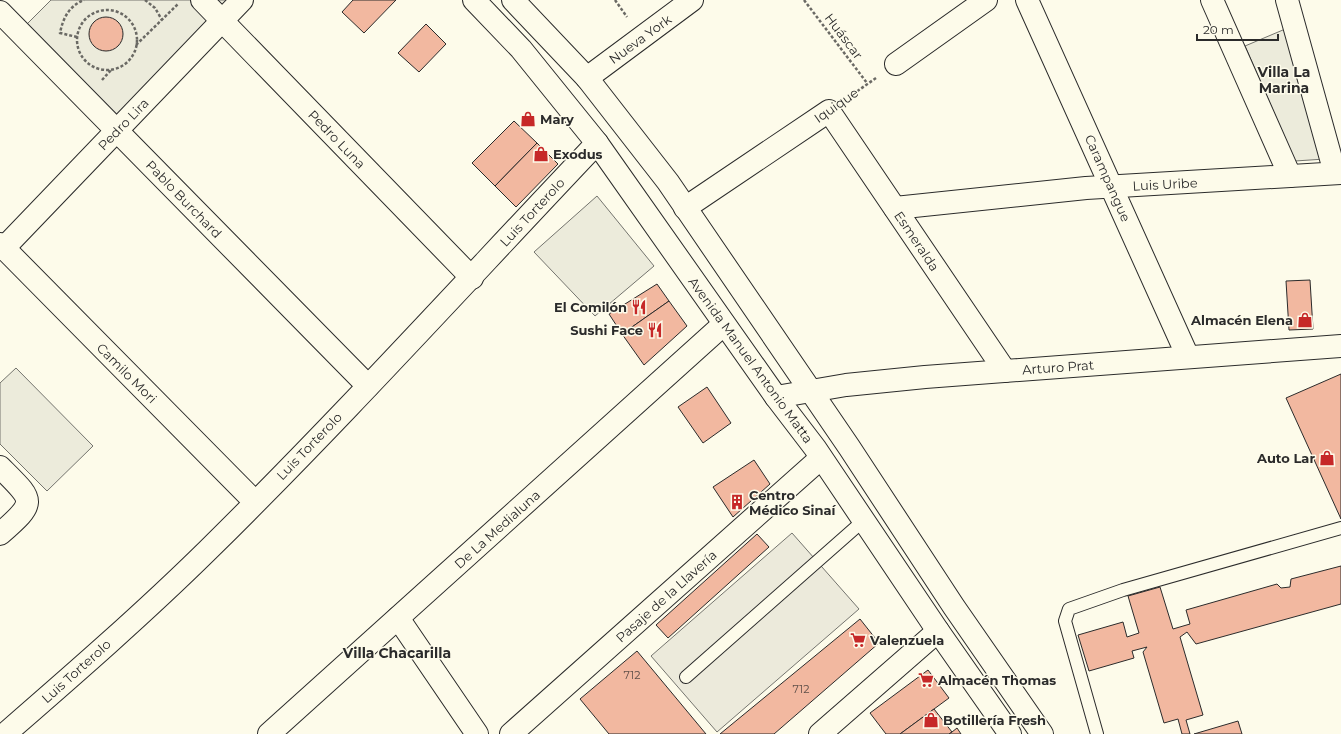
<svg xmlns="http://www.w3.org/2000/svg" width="1341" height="734" font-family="Montserrat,sans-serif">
  <rect width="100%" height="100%" fill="#fdfbea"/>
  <g fill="#ecebdb" stroke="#74746e">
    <polygon points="51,0 230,0 118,120 24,27"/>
    <polygon points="1290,27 1325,159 1295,161 1245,46"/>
    <polygon points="597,196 654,266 595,316 534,252"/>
    <polygon points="16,368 93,446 47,491 0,444 0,383"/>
  </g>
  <polygon fill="#eceadb" stroke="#74746e" points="792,533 859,609 717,732 651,656"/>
  <g fill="#f2b8a0" stroke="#2b2b2b">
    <polygon points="353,0 396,0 364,33 342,12"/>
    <circle cx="106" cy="34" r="17"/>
    <polygon points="426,24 446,44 419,72 398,53"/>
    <polygon points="514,121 537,143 495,186 472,163"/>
    <polygon points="537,143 558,164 516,207 495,186"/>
    <polygon points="1310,280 1313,329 1289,330 1286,281"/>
    <polygon points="657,284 669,301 622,334 609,314"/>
    <polygon points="669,301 687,326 644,365 622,334"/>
    <polygon points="1341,374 1341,519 1286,398"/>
    <polygon points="707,387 731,423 703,443 678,407"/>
    <polygon points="754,460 770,484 733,517 713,487"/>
    <polygon points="757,534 769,547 668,638 656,625"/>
    <polygon points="1341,566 1341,604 1196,644 1187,632 1180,637 1203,715 1186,720 1190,734 1182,734 1178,719 1164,723 1143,652 1147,647 1132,651 1134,658 1089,671 1078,635 1123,622 1127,637 1139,633 1128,596 1160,587 1173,629 1190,624 1186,610 1277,584 1281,588 1290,587 1291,579"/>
    <polygon points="860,619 879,643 774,734 720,734"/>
    <polygon points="637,651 706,734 609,734 580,699"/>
    <polygon points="928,670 949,698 900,734 886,734 870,713"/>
    <polygon points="934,709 952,732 949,734 900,734"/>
    <polygon points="1238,721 1242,734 1194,734"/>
    <polygon points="957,728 961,734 949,734 952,732"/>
  </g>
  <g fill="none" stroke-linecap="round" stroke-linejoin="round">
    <defs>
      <g id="service">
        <polyline points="686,677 863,521"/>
        <polyline points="1097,734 1065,621 1069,609 1123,590 1341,528"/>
      </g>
      <g id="minor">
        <polyline points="202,0 472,278"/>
        <polyline points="1212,0 1290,176"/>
        <polyline points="1287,0 1335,173"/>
        <polyline points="0,12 368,386"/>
        <polyline points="896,64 986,0"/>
        <polyline points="587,78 692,0"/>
        <polyline points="685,208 829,111 1005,371"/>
        <polyline points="895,208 1086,188 1341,173"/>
        <polyline points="0,244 255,502"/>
        <polyline points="4,248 242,0"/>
        <path d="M0,467C34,501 38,501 0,534"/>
        <polyline points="398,618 477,734"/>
        <path d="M5,734C74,674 143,614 208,550C341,419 468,279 597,143"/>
        <polyline points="269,734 724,324"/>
        <polyline points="511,734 821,458"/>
        <polyline points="820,734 938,631"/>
      </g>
      <g id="tertiary">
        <polyline points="1027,0 1188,357"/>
        <polyline points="776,397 846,385 925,377 1341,346"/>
      </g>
      <g id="primary">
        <polyline points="474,0 521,49 597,143 776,397 815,448 938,631 1010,734"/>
        <polyline points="513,0 587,78 668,182 849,447 954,607 1042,734"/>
      </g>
    </defs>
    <use href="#service" stroke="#2b2b2b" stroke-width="14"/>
    <use href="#minor" stroke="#2b2b2b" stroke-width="24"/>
    <use href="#tertiary" stroke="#2b2b2b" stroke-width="24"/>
    <use href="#primary" stroke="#2b2b2b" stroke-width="24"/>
    <g stroke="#6a6964" stroke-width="2.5" stroke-dasharray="3 2" stroke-linecap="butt">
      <polyline points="145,0 155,8 162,20"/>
      <polyline points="615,0 627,17"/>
      <polyline points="804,0 867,83"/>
      <circle cx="107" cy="40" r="30"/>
      <path d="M77,37L60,33C63,18 69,6 84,0"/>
      <polyline points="136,45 178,4"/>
      <polyline points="102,80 111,70"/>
      <polyline points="849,97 876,78"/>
    </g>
    <use href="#service" stroke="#fdfbea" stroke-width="12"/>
    <use href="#minor" stroke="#fdfbea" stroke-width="22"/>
    <use href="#tertiary" stroke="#fdfbea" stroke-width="22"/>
    <use href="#primary" stroke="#fdfbea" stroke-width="22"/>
  </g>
  <defs>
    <symbol id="shop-bare" viewBox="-9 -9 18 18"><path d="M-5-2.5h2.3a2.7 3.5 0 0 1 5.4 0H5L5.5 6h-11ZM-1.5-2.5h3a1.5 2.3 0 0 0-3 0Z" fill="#c62828" stroke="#fdfbea" stroke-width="2.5" paint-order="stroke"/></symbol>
    <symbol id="restaurant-bare" viewBox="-9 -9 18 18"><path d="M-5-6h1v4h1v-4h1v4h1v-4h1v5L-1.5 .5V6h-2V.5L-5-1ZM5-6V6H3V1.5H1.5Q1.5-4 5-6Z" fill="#c62828" stroke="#fdfbea" stroke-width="2.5" paint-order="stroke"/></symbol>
    <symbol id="building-bare" viewBox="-9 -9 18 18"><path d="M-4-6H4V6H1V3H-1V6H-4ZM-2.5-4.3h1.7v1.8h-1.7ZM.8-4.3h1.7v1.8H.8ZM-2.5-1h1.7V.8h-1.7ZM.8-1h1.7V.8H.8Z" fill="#c62828" stroke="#fdfbea" stroke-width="2.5" paint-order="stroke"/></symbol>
    <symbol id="supermarket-bare" viewBox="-9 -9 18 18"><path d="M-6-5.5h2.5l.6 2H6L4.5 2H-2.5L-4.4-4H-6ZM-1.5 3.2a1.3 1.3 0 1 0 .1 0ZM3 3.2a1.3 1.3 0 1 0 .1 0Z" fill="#c62828" stroke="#fdfbea" stroke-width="2.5" paint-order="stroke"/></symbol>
  </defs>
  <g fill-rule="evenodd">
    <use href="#shop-bare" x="517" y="108" width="22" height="22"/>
    <use href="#shop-bare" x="530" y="143" width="22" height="22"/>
    <use href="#restaurant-bare" x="628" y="296" width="22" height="22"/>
    <use href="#shop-bare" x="1294" y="309" width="22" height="22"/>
    <use href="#restaurant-bare" x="644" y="319" width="22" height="22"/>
    <use href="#shop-bare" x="1316" y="447" width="22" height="22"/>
    <use href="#building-bare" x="726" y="491" width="22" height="22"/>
    <use href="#supermarket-bare" x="847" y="629" width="22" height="22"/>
    <use href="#supermarket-bare" x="915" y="669" width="22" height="22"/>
    <use href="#shop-bare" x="920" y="709" width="22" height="22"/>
  </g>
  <g text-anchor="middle" stroke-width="3" stroke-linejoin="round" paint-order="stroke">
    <g font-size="11" fill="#5d4e48">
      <text x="632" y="679">712</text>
      <text x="801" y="693">712</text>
    </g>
    <g font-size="13" fill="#2b2b2b" stroke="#fdfbea">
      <text transform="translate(844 36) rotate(53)" y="5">Huáscar</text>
      <text transform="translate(640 39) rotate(-36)" y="5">Nueva York</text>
      <text transform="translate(836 105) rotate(-35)" y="5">Iquique</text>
      <text transform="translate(123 124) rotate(-46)" y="5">Pedro Lira</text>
      <text transform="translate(337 139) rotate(46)" y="5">Pedro Luna</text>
      <text transform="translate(1108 178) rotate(66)" y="5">Carampangue</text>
      <text transform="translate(1165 184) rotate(-3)" y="5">Luis Uribe</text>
      <text transform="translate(184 199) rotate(46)" y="5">Pablo Burchard</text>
      <text transform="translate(532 212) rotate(-47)" y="5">Luis Torterolo</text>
      <text transform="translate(917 241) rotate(56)" y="5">Esmeralda</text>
      <text transform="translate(751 360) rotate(54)" y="5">Avenida Manuel Antonio Matta</text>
      <text transform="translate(1058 367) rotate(-4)" y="5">Arturo Prat</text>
      <text transform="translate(127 373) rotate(45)" y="5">Camilo Mori</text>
      <text transform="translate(309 446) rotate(-46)" y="5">Luis Torterolo</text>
      <text transform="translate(497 529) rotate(-42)" y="5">De La Medialuna</text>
      <text transform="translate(666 596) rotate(-42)" y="5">Pasaje de la Llavería</text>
      <text transform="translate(76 671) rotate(-42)" y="5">Luis Torterolo</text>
    </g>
    <g font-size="13" font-weight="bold" fill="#2b2b2b" stroke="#fdfbea" text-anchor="start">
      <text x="540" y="124">Mary</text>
      <text x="553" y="159">Exodus</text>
      <text x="627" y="312" text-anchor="end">El Comilón</text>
      <text x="1293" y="325" text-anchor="end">Almacén Elena</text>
      <text x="643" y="335" text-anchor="end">Sushi Face</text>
      <text x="1315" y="463" text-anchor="end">Auto Lar</text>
      <text x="749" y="500">Centro<tspan x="749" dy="15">Médico Sinaí</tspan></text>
      <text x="870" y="645">Valenzuela</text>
      <text x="938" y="685">Almacén Thomas</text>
      <text x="943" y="725">Botillería Fresh</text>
    </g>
    <g font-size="14" font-weight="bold" fill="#2b2b2b" stroke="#fdfbea">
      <text x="1284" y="77">Villa La<tspan x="1284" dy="16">Marina</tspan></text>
      <text x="397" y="658">Villa Chacarilla</text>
    </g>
  </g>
  <path d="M1197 34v6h81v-6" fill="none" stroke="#2b2b2b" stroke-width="2"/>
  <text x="1203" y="34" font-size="12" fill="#2b2b2b" stroke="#fdfbea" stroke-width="3" paint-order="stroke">20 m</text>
</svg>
